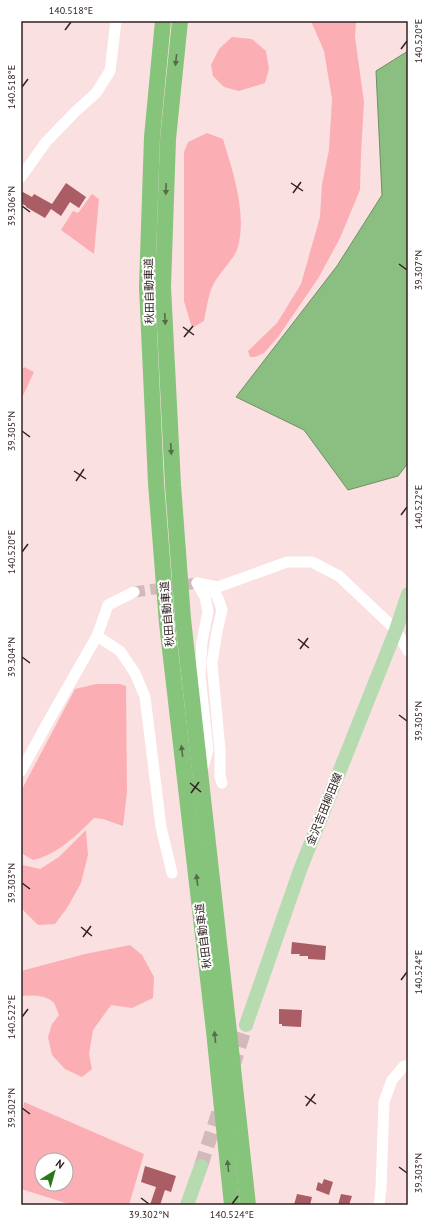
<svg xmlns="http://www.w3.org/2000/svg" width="429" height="1226" font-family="'PT Sans','Noto Sans JP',sans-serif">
  <rect width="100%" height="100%" fill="#fae0e1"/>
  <g fill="#fbafb4" fill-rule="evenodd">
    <polygon points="311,21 356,21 355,37 364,102 361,154 360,190 340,238 319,277 278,337 264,353 255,357 250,357 248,351 277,323 301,284 320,217 322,184 329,150 332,99 324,51"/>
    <polygon points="232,37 252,39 266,51 269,69 265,83 239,91 224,87 213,76 211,65 219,49"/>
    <path d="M207,133L223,139C233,172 248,216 237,250C234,258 219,274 214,283C209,291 206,311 204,321L192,328L184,301V152L188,142Z"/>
    <polygon points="92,194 99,199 94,254 61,230 73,211 78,213"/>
    <polygon points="24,367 34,372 21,400 21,371"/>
    <path d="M96,684H120L126,686L127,792L123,826L103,819L94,818C77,835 57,855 33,860L21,853V791L75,689Z"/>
    <polygon points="86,830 88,855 81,883 67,908 55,924 38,925 21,908 21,866 23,865 40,869 59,857"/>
    <path d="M130,945L142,955L154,977L153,998L132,1008L111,1005L93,1030L89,1054L92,1069L82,1077L65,1069L52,1055L48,1037L52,1024L59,1015C57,1011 56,1005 53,1002C46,995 30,995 21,996V971L85,954Z"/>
    <path d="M24,1102L144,1154L129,1205H72L21,1189V1128ZM42,1160H66V1184H42Z"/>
  </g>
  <polygon fill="#8bbe81" stroke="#708f65" points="408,51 408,463 398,476 348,490 304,430 236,397 337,266 382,195 376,71"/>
  <g fill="#aa5d64">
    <polygon points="66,183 86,197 79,208 70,202 61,216 51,209 45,218 26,207 26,206 21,203 21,191 32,197 34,194 52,204"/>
    <polygon points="292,942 326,946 325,960 308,959 308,956 299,956 300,954 291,954"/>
    <polygon points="279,1009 302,1010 301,1027 282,1026 282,1024 279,1024"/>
    <polygon points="145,1166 176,1176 171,1192 165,1190 160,1205 150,1205 156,1187 141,1182"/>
    <polygon points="324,1179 333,1182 329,1195 316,1190 318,1182 322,1184"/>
    <polygon points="297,1194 312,1197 310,1205 294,1205"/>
    <polygon points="341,1194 352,1196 349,1205 338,1205"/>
  </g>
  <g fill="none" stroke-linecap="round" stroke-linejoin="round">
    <polyline stroke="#d2babb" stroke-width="11" stroke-dasharray="11 5.5" stroke-linecap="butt" points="134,592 197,583"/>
    <g stroke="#d2babb" stroke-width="14" stroke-dasharray="14 7" stroke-linecap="butt">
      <polyline points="233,1067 246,1025"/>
      <polyline points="201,1166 221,1104"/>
    </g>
    <g stroke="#fff" stroke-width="11">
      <polyline points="21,177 46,142 75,112 96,93 110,71 116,21"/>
      <polyline points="197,583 218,587 287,562 312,562 339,576 396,630 408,651"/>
      <polyline points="197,583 205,597 208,611 202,642 200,676 208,750 202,770"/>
      <polyline points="211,586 218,598 222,610 217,631 212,663 220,750 220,777 222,783"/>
      <polyline points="97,636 120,651 135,673 145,697 161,827 172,873"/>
      <polyline points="21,771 53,713 97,636 108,605 134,592"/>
      <polyline points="379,1205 381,1189 384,1102 392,1080 404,1066 408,1066"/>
    </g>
    <g stroke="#b6dbb0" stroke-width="14">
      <polyline points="246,1025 300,870 396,630 408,594"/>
      <polyline points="187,1205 201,1166"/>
    </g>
    <g stroke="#86c37b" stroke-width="16">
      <polyline points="163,21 152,137 147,287 156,483 167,623 214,1031 232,1205"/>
      <polyline points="180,21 168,139 163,287 173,485 183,619 229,1032 248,1205"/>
    </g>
  </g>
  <defs><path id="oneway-solid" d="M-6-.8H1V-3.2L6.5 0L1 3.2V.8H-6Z"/></defs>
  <g fill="#586a4b">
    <use href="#oneway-solid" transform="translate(176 60) rotate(96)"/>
    <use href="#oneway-solid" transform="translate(166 189) rotate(92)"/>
    <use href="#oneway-solid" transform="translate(165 319) rotate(87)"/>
    <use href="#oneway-solid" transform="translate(171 449) rotate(87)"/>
    <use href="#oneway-solid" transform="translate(182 751) rotate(-97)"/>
    <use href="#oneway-solid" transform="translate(197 880) rotate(-97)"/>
    <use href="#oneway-solid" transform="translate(215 1037) rotate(-96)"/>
    <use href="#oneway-solid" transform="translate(228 1166) rotate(-96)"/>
  </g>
  <path fill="none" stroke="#322223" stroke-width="1.5" d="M65,30L71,22M401,49L407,41M22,87L28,79M291,183L303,191M293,193L301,182M22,206L30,212M399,264L407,270M183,327L194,335M184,337L193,326M22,431L30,437M74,471L86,479M76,481L84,469M401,515L407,507M22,552L28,544M298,639L309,648M300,649L308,638M22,657L30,663M399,715L407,721M190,783L201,792M191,793L199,782M22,883L30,889M81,927L92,936M83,937L91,926M401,980L407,972M22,1017L28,1009M305,1096L316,1104M306,1106L315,1094M22,1108L30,1114M399,1167L407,1173M141,1198L149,1204M232,1204L238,1196"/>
  <g text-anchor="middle" stroke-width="4" stroke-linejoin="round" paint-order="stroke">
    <g font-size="11" fill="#322223" stroke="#fff">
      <text transform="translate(149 291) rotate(-91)" y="4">秋田自動車道</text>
      <text transform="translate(167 614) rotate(-95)" y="4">秋田自動車道</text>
      <text transform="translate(324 809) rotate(-68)" y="4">金沢吉田柳田線</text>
      <text transform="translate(203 936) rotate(-97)" y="4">秋田自動車道</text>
    </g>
  </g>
  <rect width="429" height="1226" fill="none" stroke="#ffffff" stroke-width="44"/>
  <g transform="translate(54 1172) rotate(37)"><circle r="19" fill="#ffffff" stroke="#ada7a7"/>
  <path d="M0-3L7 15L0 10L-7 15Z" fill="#2c761c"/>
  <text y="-6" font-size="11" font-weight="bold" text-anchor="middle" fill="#322223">N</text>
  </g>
  <rect x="22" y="22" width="385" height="1182" fill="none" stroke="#322223" stroke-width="1.5"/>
  <g font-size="10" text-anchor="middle" fill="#322223">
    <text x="71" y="14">140.518°E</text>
    <text transform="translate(418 41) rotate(-90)" y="4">140.520°E</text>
    <text transform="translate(11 87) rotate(-90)" y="4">140.518°E</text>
    <text transform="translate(11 206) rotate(-90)" y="4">39.306°N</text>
    <text transform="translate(418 270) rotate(-90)" y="4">39.307°N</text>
    <text transform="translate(11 431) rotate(-90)" y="4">39.305°N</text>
    <text transform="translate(418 507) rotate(-90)" y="4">140.522°E</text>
    <text transform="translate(11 552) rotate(-90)" y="4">140.520°E</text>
    <text transform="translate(11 657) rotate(-90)" y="4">39.304°N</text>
    <text transform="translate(418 721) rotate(-90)" y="4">39.305°N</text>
    <text transform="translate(11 883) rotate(-90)" y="4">39.303°N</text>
    <text transform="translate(418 972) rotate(-90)" y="4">140.524°E</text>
    <text transform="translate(11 1017) rotate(-90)" y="4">140.522°E</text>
    <text transform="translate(11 1108) rotate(-90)" y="4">39.302°N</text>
    <text transform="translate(418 1173) rotate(-90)" y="4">39.303°N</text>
    <text x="149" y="1218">39.302°N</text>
    <text x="232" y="1218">140.524°E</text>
  </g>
</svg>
